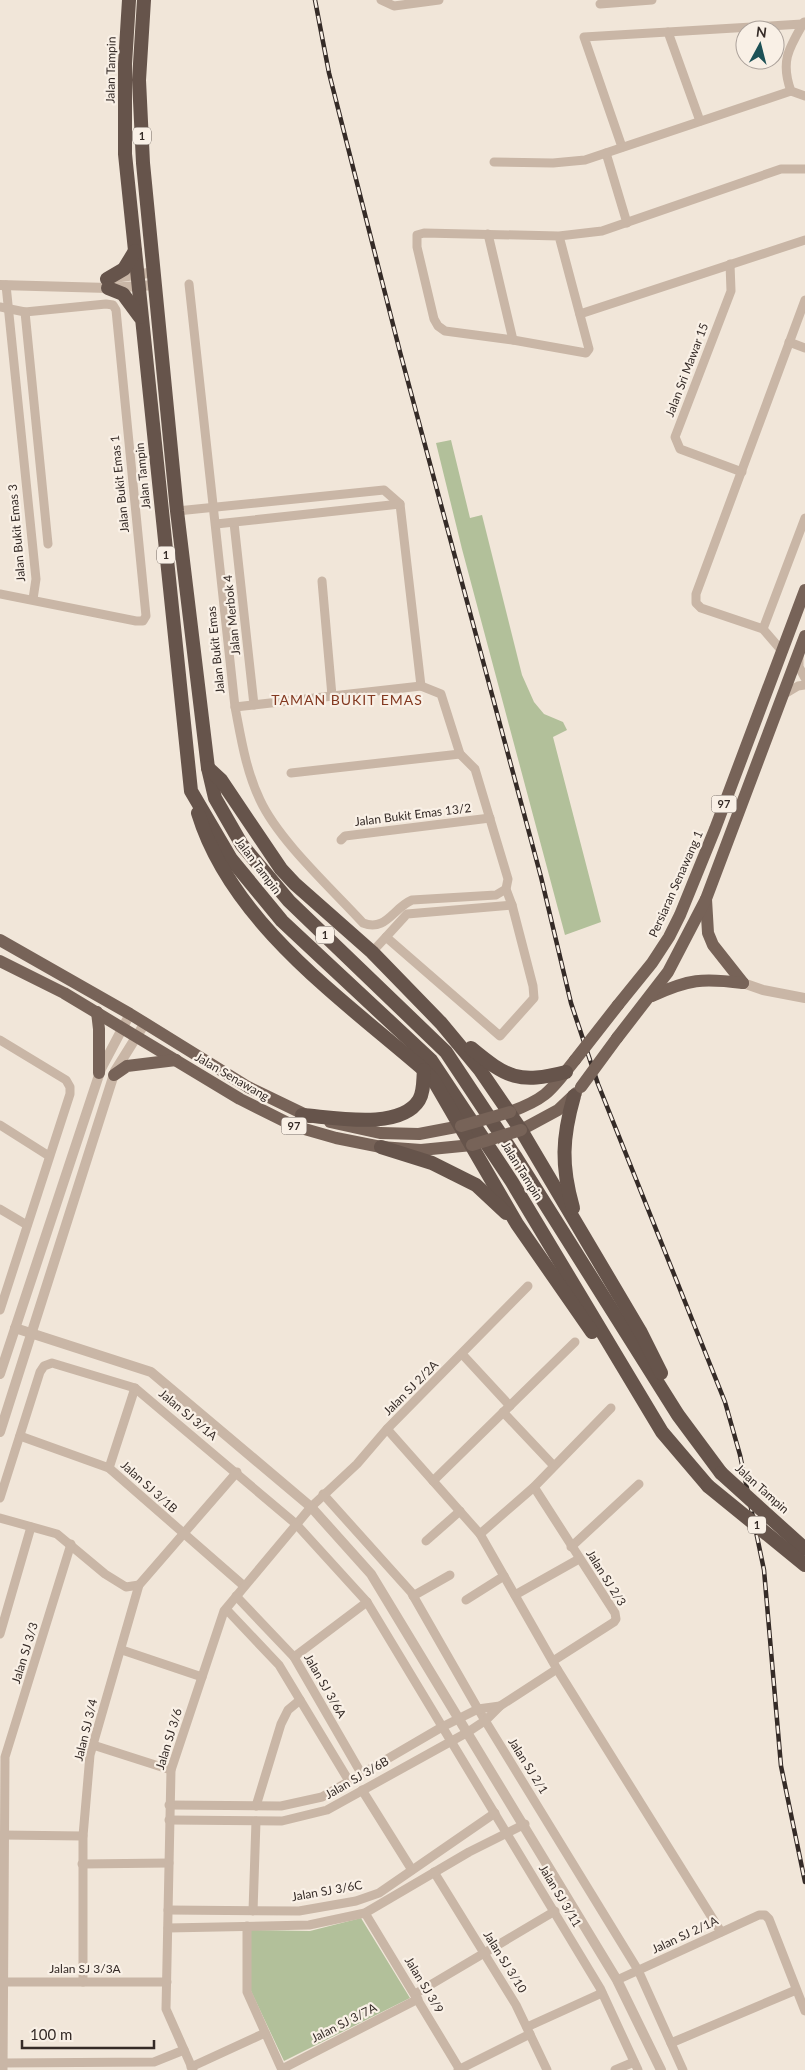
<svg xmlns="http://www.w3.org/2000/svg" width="805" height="2070" font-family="Lato,sans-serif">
  <rect width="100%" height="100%" fill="#f1e6d9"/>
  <g fill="#b2c09a">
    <polygon points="451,440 470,518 482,515 522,675 534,702 544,714 563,722 567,730 553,737 601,922 565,935 462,549 436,443"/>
    <polygon points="361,1918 410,1998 284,2061 251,1991 250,1930 310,1931"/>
  </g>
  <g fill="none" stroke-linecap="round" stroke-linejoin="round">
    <g stroke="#c9b6a6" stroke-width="9">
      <polyline points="381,0 394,6 439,0"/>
      <polyline points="600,4 652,0"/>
      <path d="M804,22C789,48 780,61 791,91L805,96"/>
      <polyline points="668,32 700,121"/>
      <polyline points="622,147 584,37 802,24"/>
      <polyline points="606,153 627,223"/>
      <polyline points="494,162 553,163 585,160 791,91"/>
      <polyline points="488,234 513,340"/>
      <polyline points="559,236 589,349 586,353 513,340 445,331 438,326 434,319 417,247 417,235 424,233 559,236 602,231 781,169 805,169"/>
      <polyline points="730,264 731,291 675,437 680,449 742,472"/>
      <path d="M189,284L235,707C241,738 246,771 260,800C279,841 332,889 363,923C386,932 393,908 412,900L496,895L506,889"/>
      <polyline points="6,285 36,579 33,599"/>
      <polyline points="0,307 25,312 106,304 113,305 116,310 146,616 143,621 136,621 0,594"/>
      <polyline points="25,312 48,544"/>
      <polyline points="580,314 805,240"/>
      <polyline points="789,342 805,348"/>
      <polyline points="177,511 384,490 400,504 421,686"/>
      <polyline points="234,523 254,705"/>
      <polyline points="216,524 400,504"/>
      <polyline points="322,581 332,696"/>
      <polyline points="763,629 805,518"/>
      <polyline points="782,651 763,629 701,608 696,603 696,594 805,300"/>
      <polyline points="799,656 799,667 805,678"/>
      <polyline points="783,695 798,686 805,685"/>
      <polyline points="235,707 421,686 441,694 460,754 475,769 508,879 506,889 512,905 533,986 534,998 500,1036 386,937 372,952"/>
      <polyline points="291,773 460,754"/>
      <polyline points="341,840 345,836 490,818"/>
      <polyline points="386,937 407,914 512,905"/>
      <polyline points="0,1040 66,1080 70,1087 70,1094 0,1310"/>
      <polyline points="0,1125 49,1156"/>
      <polyline points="0,1209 27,1225"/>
      <polyline points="462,1354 510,1406"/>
      <polyline points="503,1412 554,1466"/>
      <polyline points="387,1429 480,1534 557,1669 721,1932"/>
      <polyline points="20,1436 109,1468 244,1586"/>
      <polyline points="109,1468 135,1388"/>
      <polyline points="433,1481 575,1342"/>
      <polyline points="534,1487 615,1613 616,1619 614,1622 553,1661"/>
      <polyline points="323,1494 411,1592 478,1709 638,1970 683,2070"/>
      <polyline points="0,1498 40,1372 44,1366 52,1363 135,1388 296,1524 367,1602 600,1988 638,2070"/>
      <polyline points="0,1518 57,1534 105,1574 126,1587 139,1585"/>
      <polyline points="480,1534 534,1487 611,1408"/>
      <polyline points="426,1541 460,1511"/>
      <polyline points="571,1547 639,1484"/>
      <polyline points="515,1595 579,1559"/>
      <polyline points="236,1596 294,1657 361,1773"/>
      <polyline points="413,1596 450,1575"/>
      <polyline points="466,1600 504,1576"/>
      <polyline points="226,1609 279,1665 349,1781"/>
      <polyline points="0,1634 31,1527"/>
      <polyline points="122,1650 202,1677"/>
      <polyline points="294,1657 367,1602"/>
      <polyline points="93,1745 171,1770"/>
      <polyline points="362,1790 412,1870"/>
      <polyline points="169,1805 281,1806 322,1797 442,1727 478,1709 500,1706"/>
      <polyline points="256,1806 281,1724 288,1710 300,1700"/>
      <polyline points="169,1820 282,1821 327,1810 468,1732 486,1720 500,1706 557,1669"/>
      <polyline points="3,1835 83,1836"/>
      <polyline points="82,1864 169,1863"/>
      <polyline points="434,1872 516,2005 547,2070"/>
      <polyline points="168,1910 299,1911 356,1901 379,1893 495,1813"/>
      <polyline points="253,1911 256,1821"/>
      <polyline points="365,1913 460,2070"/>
      <polyline points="247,1926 247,1992 282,2070"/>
      <polyline points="168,1928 309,1925 365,1913 469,1852 525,1824"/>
      <polyline points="617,1980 759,1915 765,1915 769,1919 805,2011"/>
      <polyline points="3,1982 167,1982"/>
      <polyline points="83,1982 83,1836 90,1755 139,1585 237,1472"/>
      <polyline points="415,1994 555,1911"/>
      <polyline points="527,2027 602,1993"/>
      <polyline points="671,2043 796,1990"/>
      <polyline points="3,2063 154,2062 184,2050"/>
      <polyline points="191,2067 265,2033"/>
      <polyline points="282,2069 418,1999"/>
      <polyline points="3,2070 5,1757 71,1544"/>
      <polyline points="193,2070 166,2009 171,1770 224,1611 311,1507 357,1464 387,1429 528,1286"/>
      <polyline points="458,2070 530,2034"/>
      <polyline points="615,2070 634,2062"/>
    </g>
    <g stroke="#c9b6a6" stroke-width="10">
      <polyline points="114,278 155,272"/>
      <polyline points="0,285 108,288 156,285"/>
      <polyline points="743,983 763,990 805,998"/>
      <polyline points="15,1328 151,1372 311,1507 371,1574 617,1980 661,2070"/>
      <polyline points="0,1374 101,1069 130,1014"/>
      <polyline points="0,1432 115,1071 145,1023"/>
    </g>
    <g stroke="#776358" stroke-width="12">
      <polyline points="706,899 708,933 713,945 743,983"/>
      <polyline points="0,940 130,1014 248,1087 310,1117"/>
      <polyline points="0,961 64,993 240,1099 294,1126 336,1138 381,1147 421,1150 472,1145"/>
      <path d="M652,996C689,979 702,978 743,983"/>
      <polyline points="618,1005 652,963 669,937 680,915 715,829 805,590"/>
      <polyline points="97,1012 99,1029 99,1073"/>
      <polyline points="617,1038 668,972 706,899 805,636"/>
      <polyline points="114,1075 127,1066 176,1060"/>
      <path d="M510,1112C548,1098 551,1090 575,1060"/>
      <polyline points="330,1122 380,1133 419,1134 461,1126"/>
      <polyline points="521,1130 558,1110 576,1093"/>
    </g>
    <g stroke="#66544b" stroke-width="14">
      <polyline points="129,0 125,64 125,154 191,791 231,859 282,921 431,1060 512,1182 662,1432 708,1486"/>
      <polyline points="144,0 139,80 143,163 177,511 208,768 215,798 242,845 289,901 446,1052 515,1156 678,1415 721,1473"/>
      <polyline points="107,279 124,269 135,251"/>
      <polyline points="108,288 123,294 140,317"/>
      <polyline points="208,768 221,780 281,869 295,884 372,952 441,1023 480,1070 521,1130 640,1331 661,1373"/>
      <path d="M198,813C231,922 342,999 424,1070L434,1081L517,1224L592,1332"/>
      <path d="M471,1048C507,1078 519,1084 566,1072"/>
      <path d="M302,1115C332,1117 400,1131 419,1100C424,1092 423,1080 424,1070"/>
      <polyline points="381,1147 432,1163 476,1185 506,1213"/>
      <path d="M573,1208C561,1166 562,1138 574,1096"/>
    </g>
    <defs>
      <polyline id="rail" points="315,0 329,73 400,352 541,877 571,1003 598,1084 725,1402 740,1455 764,1570 781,1766 805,1882"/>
    </defs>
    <use href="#rail" stroke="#352b27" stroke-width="4.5"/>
    <use href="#rail" stroke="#f9f0e6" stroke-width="2.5" stroke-dasharray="8" stroke-linecap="butt"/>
    <g stroke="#776358" stroke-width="12">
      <polyline points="575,1060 618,1005"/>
      <polyline points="581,1087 617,1038"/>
      <polyline points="461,1126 510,1112"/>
      <polyline points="472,1145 521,1130"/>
    </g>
    <g stroke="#66544b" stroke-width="14">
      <polyline points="721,1473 805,1549"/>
      <polyline points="708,1486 805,1565"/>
    </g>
  </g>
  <g text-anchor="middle" stroke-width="4.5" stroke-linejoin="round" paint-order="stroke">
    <g fill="#f9f0e6" stroke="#706660" stroke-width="1">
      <rect x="133" y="127.5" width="18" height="17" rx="4"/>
      <rect x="157" y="546.5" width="18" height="17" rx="4"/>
      <rect x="711.5" y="795.5" width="25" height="17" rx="4"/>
      <rect x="316" y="926.5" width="18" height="17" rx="4"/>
      <rect x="281.5" y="1117.5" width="25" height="17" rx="4"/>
      <rect x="748" y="1516.5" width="18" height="17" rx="4"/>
    </g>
    <g font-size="11" font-weight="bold" fill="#352b27">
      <text x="142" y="140">1</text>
      <text x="166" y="559">1</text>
      <text x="724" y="808">97</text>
      <text x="325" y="939">1</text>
      <text x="294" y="1130">97</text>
      <text x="757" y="1529">1</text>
    </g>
    <g font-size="12" fill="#352b27" stroke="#f9f0e6">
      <text transform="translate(111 70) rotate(-89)" y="4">Jalan Tampin</text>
      <text transform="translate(687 370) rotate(-69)" y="4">Jalan Sri Mawar 15</text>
      <text transform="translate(143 476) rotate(-96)" y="4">Jalan Tampin</text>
      <text transform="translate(120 484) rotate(-96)" y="4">Jalan Bukit Emas 1</text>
      <text transform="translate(17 533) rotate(-95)" y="4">Jalan Bukit Emas 3</text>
      <text transform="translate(232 615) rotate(-96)" y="4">Jalan Merbok 4</text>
      <text transform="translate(216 650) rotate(-96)" y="4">Jalan Bukit Emas</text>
      <text transform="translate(413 815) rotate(-7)" y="4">Jalan Bukit Emas 13/2</text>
      <text transform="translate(258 866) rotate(53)" y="4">Jalan Tampin</text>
      <text transform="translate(676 884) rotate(-66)" y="4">Persiaran Senawang 1</text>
      <text transform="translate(232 1077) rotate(30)" y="4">Jalan Senawang</text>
      <text transform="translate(522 1171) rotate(58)" y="4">Jalan Tampin</text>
      <text transform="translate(411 1388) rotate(-45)" y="4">Jalan SJ 2/2A</text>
      <text transform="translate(188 1415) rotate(40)" y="4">Jalan SJ 3/1A</text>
      <text transform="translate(149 1487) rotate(42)" y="4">Jalan SJ 3/1B</text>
      <text transform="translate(762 1489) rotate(42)" y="4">Jalan Tampin</text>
      <text transform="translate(606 1578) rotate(58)" y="4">Jalan SJ 2/3</text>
      <text transform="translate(25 1653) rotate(-73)" y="4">Jalan SJ 3/3</text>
      <text transform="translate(325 1686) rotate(60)" y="4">Jalan SJ 3/6A</text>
      <text transform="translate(86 1730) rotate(-76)" y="4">Jalan SJ 3/4</text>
      <text transform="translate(169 1739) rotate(-73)" y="4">Jalan SJ 3/6</text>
      <text transform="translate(528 1766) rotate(58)" y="4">Jalan SJ 2/1</text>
      <text transform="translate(357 1778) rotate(-30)" y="4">Jalan SJ 3/6B</text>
      <text transform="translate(327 1891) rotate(-10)" y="4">Jalan SJ 3/6C</text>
      <text transform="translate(560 1896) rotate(59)" y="4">Jalan SJ 3/11</text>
      <text transform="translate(685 1935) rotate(-25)" y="4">Jalan SJ 2/1A</text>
      <text transform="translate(505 1962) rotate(58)" y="4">Jalan SJ 3/10</text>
      <text x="85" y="1973">Jalan SJ 3/3A</text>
      <text transform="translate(424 1985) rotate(59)" y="4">Jalan SJ 3/9</text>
      <text transform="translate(344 2023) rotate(-27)" y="4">Jalan SJ 3/7A</text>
    </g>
    <g font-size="14" letter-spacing="1" fill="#833920" stroke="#f9f0e6">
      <text x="347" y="705">TAMAN BUKIT EMAS</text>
    </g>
  </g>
  <g transform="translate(760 45) rotate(7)"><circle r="24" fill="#f9f0e6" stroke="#aba19a"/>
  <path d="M0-4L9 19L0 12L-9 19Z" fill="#1d5156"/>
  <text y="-8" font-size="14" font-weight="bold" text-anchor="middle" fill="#352b27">N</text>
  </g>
  <path d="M22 2040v8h132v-8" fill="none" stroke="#352b27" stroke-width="2.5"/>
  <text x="30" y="2040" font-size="15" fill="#352b27" stroke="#f9f0e6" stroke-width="4" paint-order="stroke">100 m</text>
</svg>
